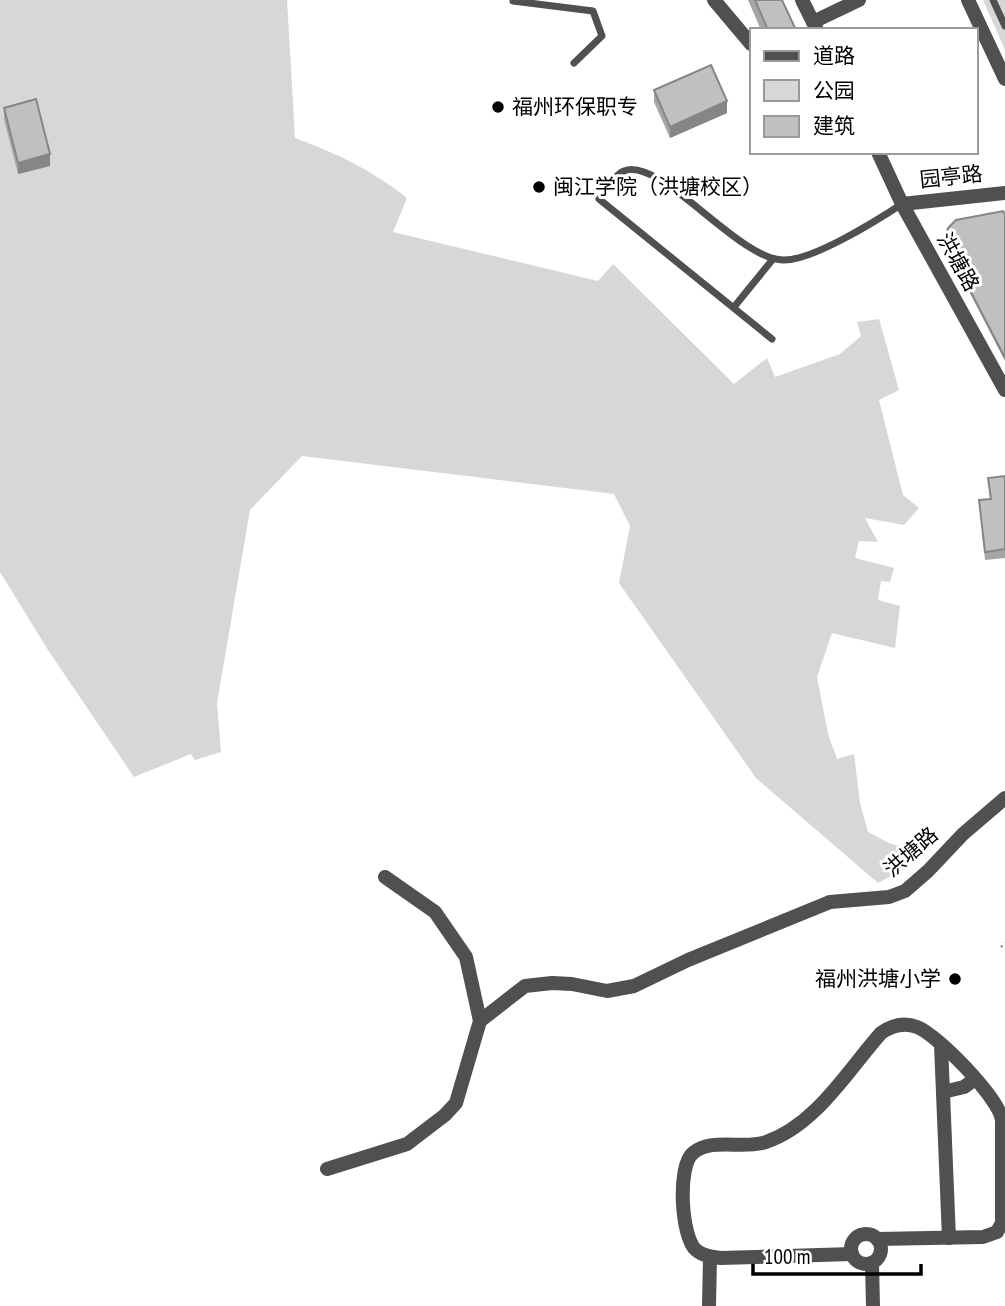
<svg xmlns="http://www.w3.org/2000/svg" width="1005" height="1306" font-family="'PT Sans Narrow','Noto Sans SC',sans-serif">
  <rect width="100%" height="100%" fill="#fff"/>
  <g fill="#d7d7d7">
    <path d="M0,0H287L295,138C338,154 370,169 407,198L393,232L598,281L613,264L734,384L767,358L775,377L840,354L861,336L857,322L879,319L899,390L879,400L903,495L919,508L904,525L865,518L878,542L859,541L855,558L894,568L890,582L881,581L878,600L900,606L895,648L832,633L817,677L828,734L837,759L854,754L860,803L868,832L889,843L913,851L910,866L878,883L756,778L619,583L630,526L614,494L302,456L250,510L217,703L221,752L195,760L191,754L134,777L48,650L0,572Z"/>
    <polygon points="983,0 1005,0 1005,50"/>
  </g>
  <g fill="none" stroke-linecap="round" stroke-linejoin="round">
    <polyline stroke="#727272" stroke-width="2" stroke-dasharray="2 3.5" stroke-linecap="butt" points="1001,947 1005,943"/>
    <g stroke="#505050" stroke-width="7">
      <polyline points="993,0 1005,26"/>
      <polyline points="513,1 593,11 602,36 574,63"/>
      <polyline points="734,307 773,259"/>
      <path d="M772,339L599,199C606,191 614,175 624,171C660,156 737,259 783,260C812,261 876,221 902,204"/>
    </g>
    <g stroke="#505050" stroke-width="14">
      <polyline points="714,0 751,44"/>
      <polyline points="968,0 1005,79"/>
      <polyline points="813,22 859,0"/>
      <polyline points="480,1021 525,986 552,983 572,984 607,991 634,986 688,960 830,902"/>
      <polyline points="941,1045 949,1238"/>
      <polyline points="943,1092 964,1087 975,1079"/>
      <polyline points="327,1169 407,1144 445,1115 456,1103 480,1021 466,957 435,912 385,877"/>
      <circle cx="866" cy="1249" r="15"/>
      <path d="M852,1254L721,1258C712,1257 703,1256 696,1250C681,1237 677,1166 693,1153C712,1137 743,1150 766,1142C816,1125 848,1070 881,1033C891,1026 904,1022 917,1027C938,1035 999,1098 1002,1120V1223L997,1232L983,1237L877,1239"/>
      <polyline points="872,1263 873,1306"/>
      <polyline points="709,1306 710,1257"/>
    </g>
    <g stroke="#505050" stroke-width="14">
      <polyline points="802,0 817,30"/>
      <polyline points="878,152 902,204 1005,390"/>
      <polyline points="902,204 1005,193"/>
      <polyline points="830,902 889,897 905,891 928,871 963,834 1005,798"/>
    </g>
  </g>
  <g fill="#a5a5a5">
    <polygon points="748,0 782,0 796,30 761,30"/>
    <polygon points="654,90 727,113 670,138 654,102"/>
    <polygon points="4,108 50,166 18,174 4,119"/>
    <polygon points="1005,215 1005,361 944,243 944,240"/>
    <polygon points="1005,476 1005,558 985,560 979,500 990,499 988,478"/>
  </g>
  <g fill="#868686">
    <polygon points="727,101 727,113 670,138 670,127"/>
    <polygon points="50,154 50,166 18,174 18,163"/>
  </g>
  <g fill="#c0c0c0" stroke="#868686" stroke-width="2">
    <polygon points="755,0 782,0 796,30 768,30"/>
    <polygon points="711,65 727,101 670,127 654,90"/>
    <polygon points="36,99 50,154 18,163 4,108"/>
    <polygon points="1003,211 1005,215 1005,358 944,240 948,228 956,220"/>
    <polygon points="1005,476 1005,549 985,552 979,500 991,499 988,478"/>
  </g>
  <g fill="#000" stroke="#fff" stroke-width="2.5">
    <circle cx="498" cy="107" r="7"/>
    <circle cx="539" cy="187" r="7"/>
    <circle cx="955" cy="979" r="7"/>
  </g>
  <g text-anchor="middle" stroke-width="6" stroke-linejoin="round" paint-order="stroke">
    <g font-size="21" fill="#000" stroke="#fff" text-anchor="start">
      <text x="512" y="114">福州环保职专</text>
      <text x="553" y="194">闽江学院（洪塘校区）</text>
      <text x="941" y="986" text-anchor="end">福州洪塘小学</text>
    </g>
    <g font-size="21" fill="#000" stroke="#fff">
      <text transform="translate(951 177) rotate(-6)" y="7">园亭路</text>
      <text transform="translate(958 262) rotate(61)" y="7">洪塘路</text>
      <text transform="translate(911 852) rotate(-41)" y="7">洪塘路</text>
    </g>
  </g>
  <rect x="750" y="28" width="228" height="126" fill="#ffffff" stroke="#999999" stroke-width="2"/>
  <rect x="764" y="51" width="35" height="10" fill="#505050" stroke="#999999" stroke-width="2"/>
  <text x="813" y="63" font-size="21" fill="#000000">道路</text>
  <rect x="764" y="80" width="35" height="21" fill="#d7d7d7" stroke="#999999" stroke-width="2"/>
  <text x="813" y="98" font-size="21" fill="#000000">公园</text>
  <rect x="764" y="116" width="35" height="21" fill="#c0c0c0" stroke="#999999" stroke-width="2"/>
  <text x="813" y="133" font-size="21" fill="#000000">建筑</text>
  <path d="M753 1264v10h168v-10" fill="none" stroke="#000000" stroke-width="3.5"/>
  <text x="764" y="1264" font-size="21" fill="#000000" stroke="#ffffff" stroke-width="5" paint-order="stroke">100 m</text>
</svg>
